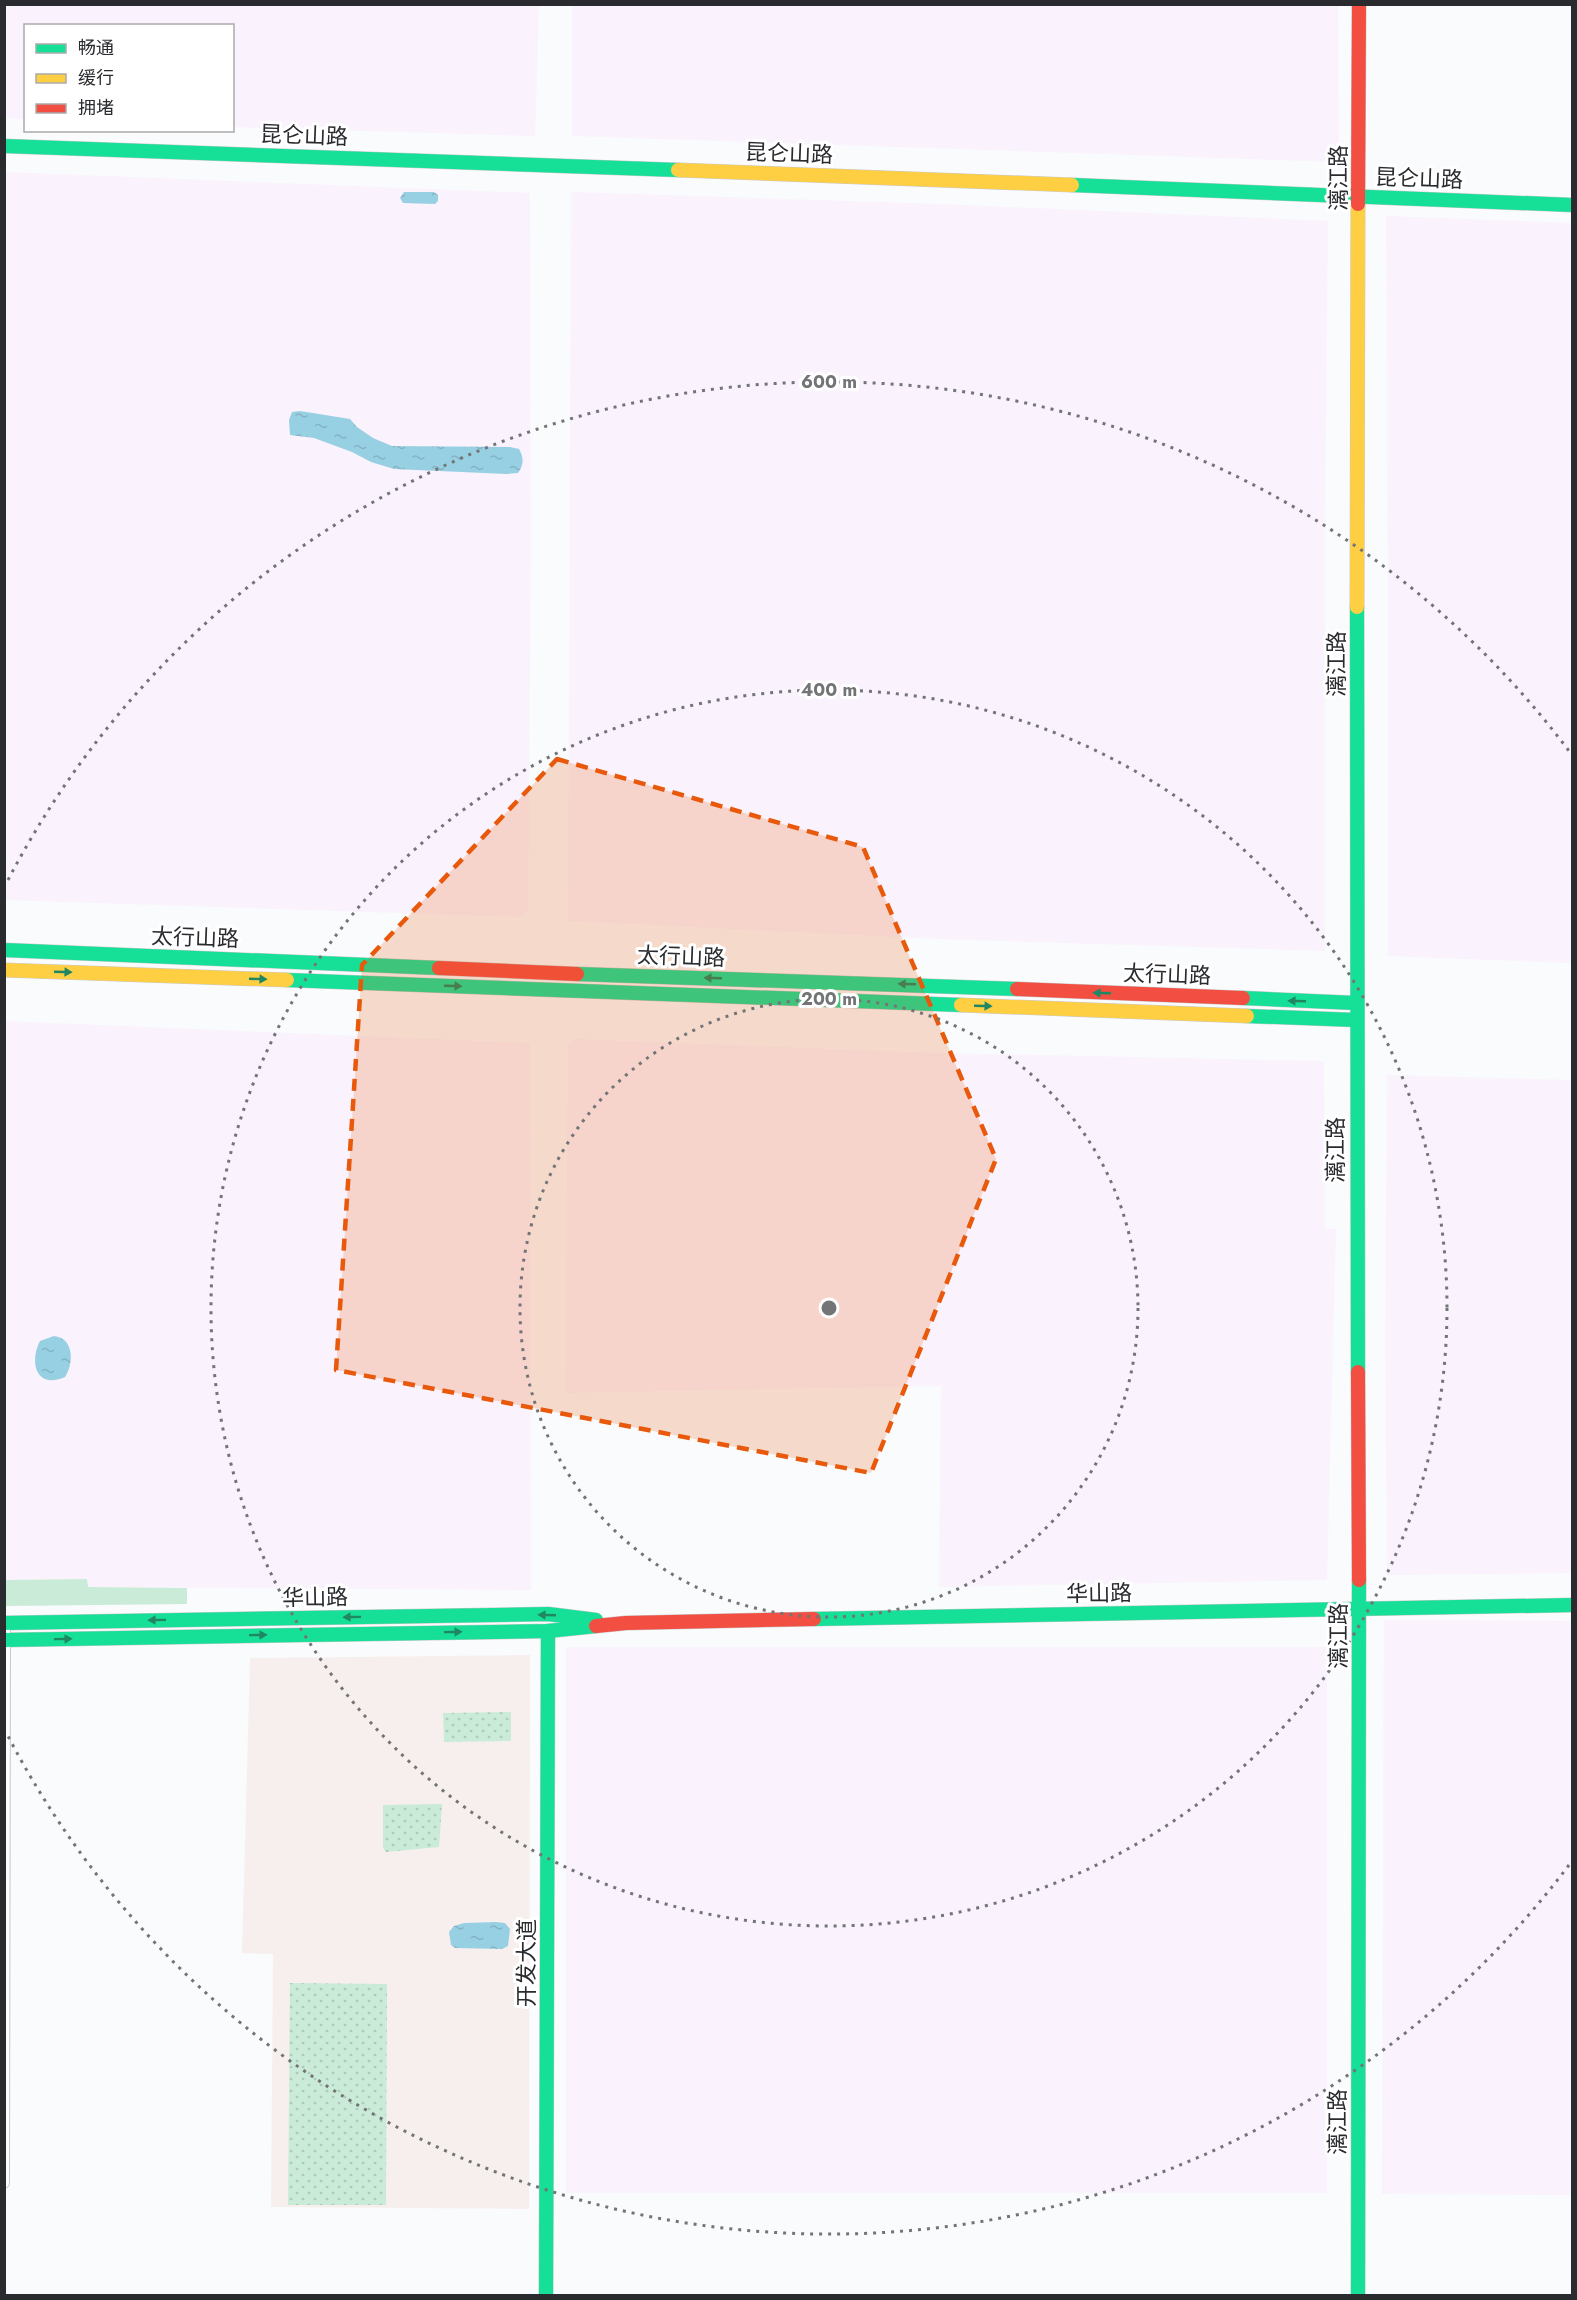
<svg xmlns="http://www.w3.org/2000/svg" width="1577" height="2300" font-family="Jost,'Noto Sans SC',sans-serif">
  <defs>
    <pattern id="park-dots" width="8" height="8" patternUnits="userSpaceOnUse" patternTransform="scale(1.5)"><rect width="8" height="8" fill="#c9ebd8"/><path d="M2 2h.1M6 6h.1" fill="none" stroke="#adcaba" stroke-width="1.8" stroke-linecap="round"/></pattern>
    <pattern id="water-ripples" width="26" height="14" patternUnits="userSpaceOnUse" patternTransform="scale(1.5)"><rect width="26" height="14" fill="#98d0e3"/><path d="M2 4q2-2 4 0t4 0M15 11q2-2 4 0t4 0" fill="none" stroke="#83b3c3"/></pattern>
  </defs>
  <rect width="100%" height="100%" fill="#f9fbfd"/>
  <g fill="#faf2fc">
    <polygon points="5,4 539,5 535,136 233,127 232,26 26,26 25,119 5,118"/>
    <polygon points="572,5 1338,5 1339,162 572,136"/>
    <polygon points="4,172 530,193 531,546 528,909 521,917 5,900"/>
    <polygon points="571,192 940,204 1328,221 1325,522 1325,951 938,939 568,921"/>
    <polygon points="1386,216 1572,223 1572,963 1388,956 1388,588"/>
    <polygon points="4,1021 530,1043 531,1590 87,1587 87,1579 5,1580"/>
    <polygon points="575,1039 938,1053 1324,1061 1325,1229 1336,1229 1327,1580 939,1587 941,1386 565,1393 568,1044"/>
    <polygon points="1387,1075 1572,1080 1572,1573 1387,1575 1385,1340"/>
    <polygon points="1384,1620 1572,1621 1572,2195 1382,2194"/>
    <rect x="566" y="1647" width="761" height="546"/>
  </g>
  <polygon fill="#f7efee" points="530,1655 529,2209 271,2207 273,1954 242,1953 250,1658"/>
  <polygon fill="#c9ebd8" points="87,1579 88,1587 187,1588 187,1604 5,1606 5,1580"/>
  <g fill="url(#park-dots)">
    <polygon points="511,1712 511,1741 444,1742 443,1713"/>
    <polygon points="442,1804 439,1847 386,1852 383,1848 383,1805"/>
    <polygon points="290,1983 387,1984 386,2205 288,2205"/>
  </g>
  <g fill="url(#water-ripples)">
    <polygon points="404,192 434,192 438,195 438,201 435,204 403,203 400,198"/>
    <path d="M300,411L350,419L357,427L373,438L392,446L510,447L519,449C524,458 524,464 518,473L506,474L394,469L371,462L352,452L314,438L290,435L289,420L292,412Z"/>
    <path d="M54,1336C74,1338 74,1363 65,1377C36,1390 29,1362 40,1341Z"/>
    <polygon points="496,1922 505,1923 510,1929 508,1946 502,1949 455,1948 451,1945 449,1932 454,1926 464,1923"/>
  </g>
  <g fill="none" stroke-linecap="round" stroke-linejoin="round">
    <defs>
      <polyline id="street" points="4,2183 5,1623"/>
      <g id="fast">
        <polyline points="4,146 678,170"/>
        <polyline points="1072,185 1572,205"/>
        <polyline points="1357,607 1358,1372"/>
        <polyline points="4,950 439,968"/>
        <polyline points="577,974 1017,989"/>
        <polyline points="287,980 961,1005"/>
        <polyline points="1243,998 1356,1003"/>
        <polyline points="1247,1016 1356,1020"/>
        <polyline points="814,1619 1572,1605"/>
        <polyline points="4,1623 548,1614 596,1620"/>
        <polyline points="4,1640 548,1631 596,1626"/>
        <polyline points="546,2296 548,1631"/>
        <polyline points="1358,2296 1359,1580"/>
      </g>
      <g id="slow">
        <polyline points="678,170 1072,185"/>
        <polyline points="1357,607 1358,204"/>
        <polyline points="4,970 287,980"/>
        <polyline points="961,1005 1247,1016"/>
      </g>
      <g id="jam">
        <polyline points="1358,204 1359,4"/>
        <polyline points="439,968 577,974"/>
        <polyline points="1017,989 1243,998"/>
        <polyline points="1358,1372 1359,1580"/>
        <polyline points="596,1626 626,1623 814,1619"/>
      </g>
    </defs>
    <use href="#street" stroke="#c7c8ca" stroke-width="12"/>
    <use href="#fast" stroke="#c7c8ca" stroke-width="15"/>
    <use href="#slow" stroke="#c7c8ca" stroke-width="15"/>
    <use href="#jam" stroke="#c7c8ca" stroke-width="15"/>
    <use href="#street" stroke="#fefeff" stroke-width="10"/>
    <use href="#fast" stroke="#16e098" stroke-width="14"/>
    <use href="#slow" stroke="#ffcf43" stroke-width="14"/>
    <use href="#jam" stroke="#f24e42" stroke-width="14"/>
  </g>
  <defs><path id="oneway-solid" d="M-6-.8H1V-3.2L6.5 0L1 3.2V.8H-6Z" transform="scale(1.5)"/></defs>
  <g fill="#208663">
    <use href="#oneway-solid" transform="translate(63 972) rotate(2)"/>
    <use href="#oneway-solid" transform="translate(713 978) rotate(-178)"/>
    <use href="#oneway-solid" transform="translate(258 979) rotate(2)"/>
    <use href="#oneway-solid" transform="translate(907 984) rotate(-178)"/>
    <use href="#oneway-solid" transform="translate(453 986) rotate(2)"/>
    <use href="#oneway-solid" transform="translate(1102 993) rotate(-178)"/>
    <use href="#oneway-solid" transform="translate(1297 1001) rotate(-178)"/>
    <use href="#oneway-solid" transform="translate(983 1006) rotate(2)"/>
    <use href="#oneway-solid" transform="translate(547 1615) rotate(-178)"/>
    <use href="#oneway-solid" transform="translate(352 1617) rotate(179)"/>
    <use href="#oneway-solid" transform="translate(157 1620) rotate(179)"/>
    <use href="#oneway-solid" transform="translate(453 1632) rotate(-1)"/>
    <use href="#oneway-solid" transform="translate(258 1635) rotate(-1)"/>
    <use href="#oneway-solid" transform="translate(63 1639) rotate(-1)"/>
  </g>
  <path fill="#e8590c" fill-opacity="0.2" stroke="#e8590c" stroke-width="4.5" stroke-dasharray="12 8" stroke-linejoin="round" d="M557,759L863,847L996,1159L871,1473L336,1370L362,965Z"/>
  <g fill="none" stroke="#727476" stroke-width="3" stroke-dasharray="3 6">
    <circle cx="829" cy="1308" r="309"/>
    <circle cx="829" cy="1308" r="618"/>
    <path d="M1569 1865A926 926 0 0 1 8 1736M8 880A926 926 0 0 1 1569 751"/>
  </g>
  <g text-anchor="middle" stroke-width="6" stroke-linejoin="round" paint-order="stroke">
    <g font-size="22" fill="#2a2b2e" stroke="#fff">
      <text transform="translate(304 135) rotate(2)" y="8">昆仑山路</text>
      <text transform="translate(789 153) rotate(2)" y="8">昆仑山路</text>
      <text transform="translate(1338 178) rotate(-90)" y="8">漓江路</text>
      <text transform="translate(1419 178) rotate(2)" y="8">昆仑山路</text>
      <text transform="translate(1336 664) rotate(-90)" y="8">漓江路</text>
      <text transform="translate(195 937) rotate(2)" y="8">太行山路</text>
      <text transform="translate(681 956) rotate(2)" y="8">太行山路</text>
      <text transform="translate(1167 974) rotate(2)" y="8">太行山路</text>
      <text transform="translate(1335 1150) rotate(-90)" y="8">漓江路</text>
      <text transform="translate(1099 1593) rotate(-1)" y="8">华山路</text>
      <text transform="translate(315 1597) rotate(-1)" y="8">华山路</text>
      <text transform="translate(1338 1636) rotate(-90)" y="8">漓江路</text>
      <text transform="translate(526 1963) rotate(-90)" y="8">开发大道</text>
      <text transform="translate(1337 2122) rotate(-90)" y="8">漓江路</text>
    </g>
  </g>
  <circle cx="829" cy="1308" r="9" fill="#727476" stroke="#fff" stroke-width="3"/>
  <g font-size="18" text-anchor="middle" font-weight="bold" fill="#727476" stroke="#fff" stroke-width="6" stroke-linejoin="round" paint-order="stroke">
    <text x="829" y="388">600 m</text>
    <text x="829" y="696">400 m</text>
    <text x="829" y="1005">200 m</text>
  </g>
  <rect width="1577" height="2300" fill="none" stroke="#2a2b2e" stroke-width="12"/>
  <rect x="24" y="24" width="210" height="108" fill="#ffffff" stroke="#aaaaab" stroke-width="1.5"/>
  <rect x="36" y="44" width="30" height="9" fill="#16e098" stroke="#aaaaab" stroke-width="1.5"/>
  <text x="78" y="54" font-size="18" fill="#2a2b2e">畅通</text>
  <rect x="36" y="74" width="30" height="9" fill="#ffcf43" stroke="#aaaaab" stroke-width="1.5"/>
  <text x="78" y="84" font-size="18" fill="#2a2b2e">缓行</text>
  <rect x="36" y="104" width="30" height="9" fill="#f24e42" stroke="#aaaaab" stroke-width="1.5"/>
  <text x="78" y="114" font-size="18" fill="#2a2b2e">拥堵</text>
</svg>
